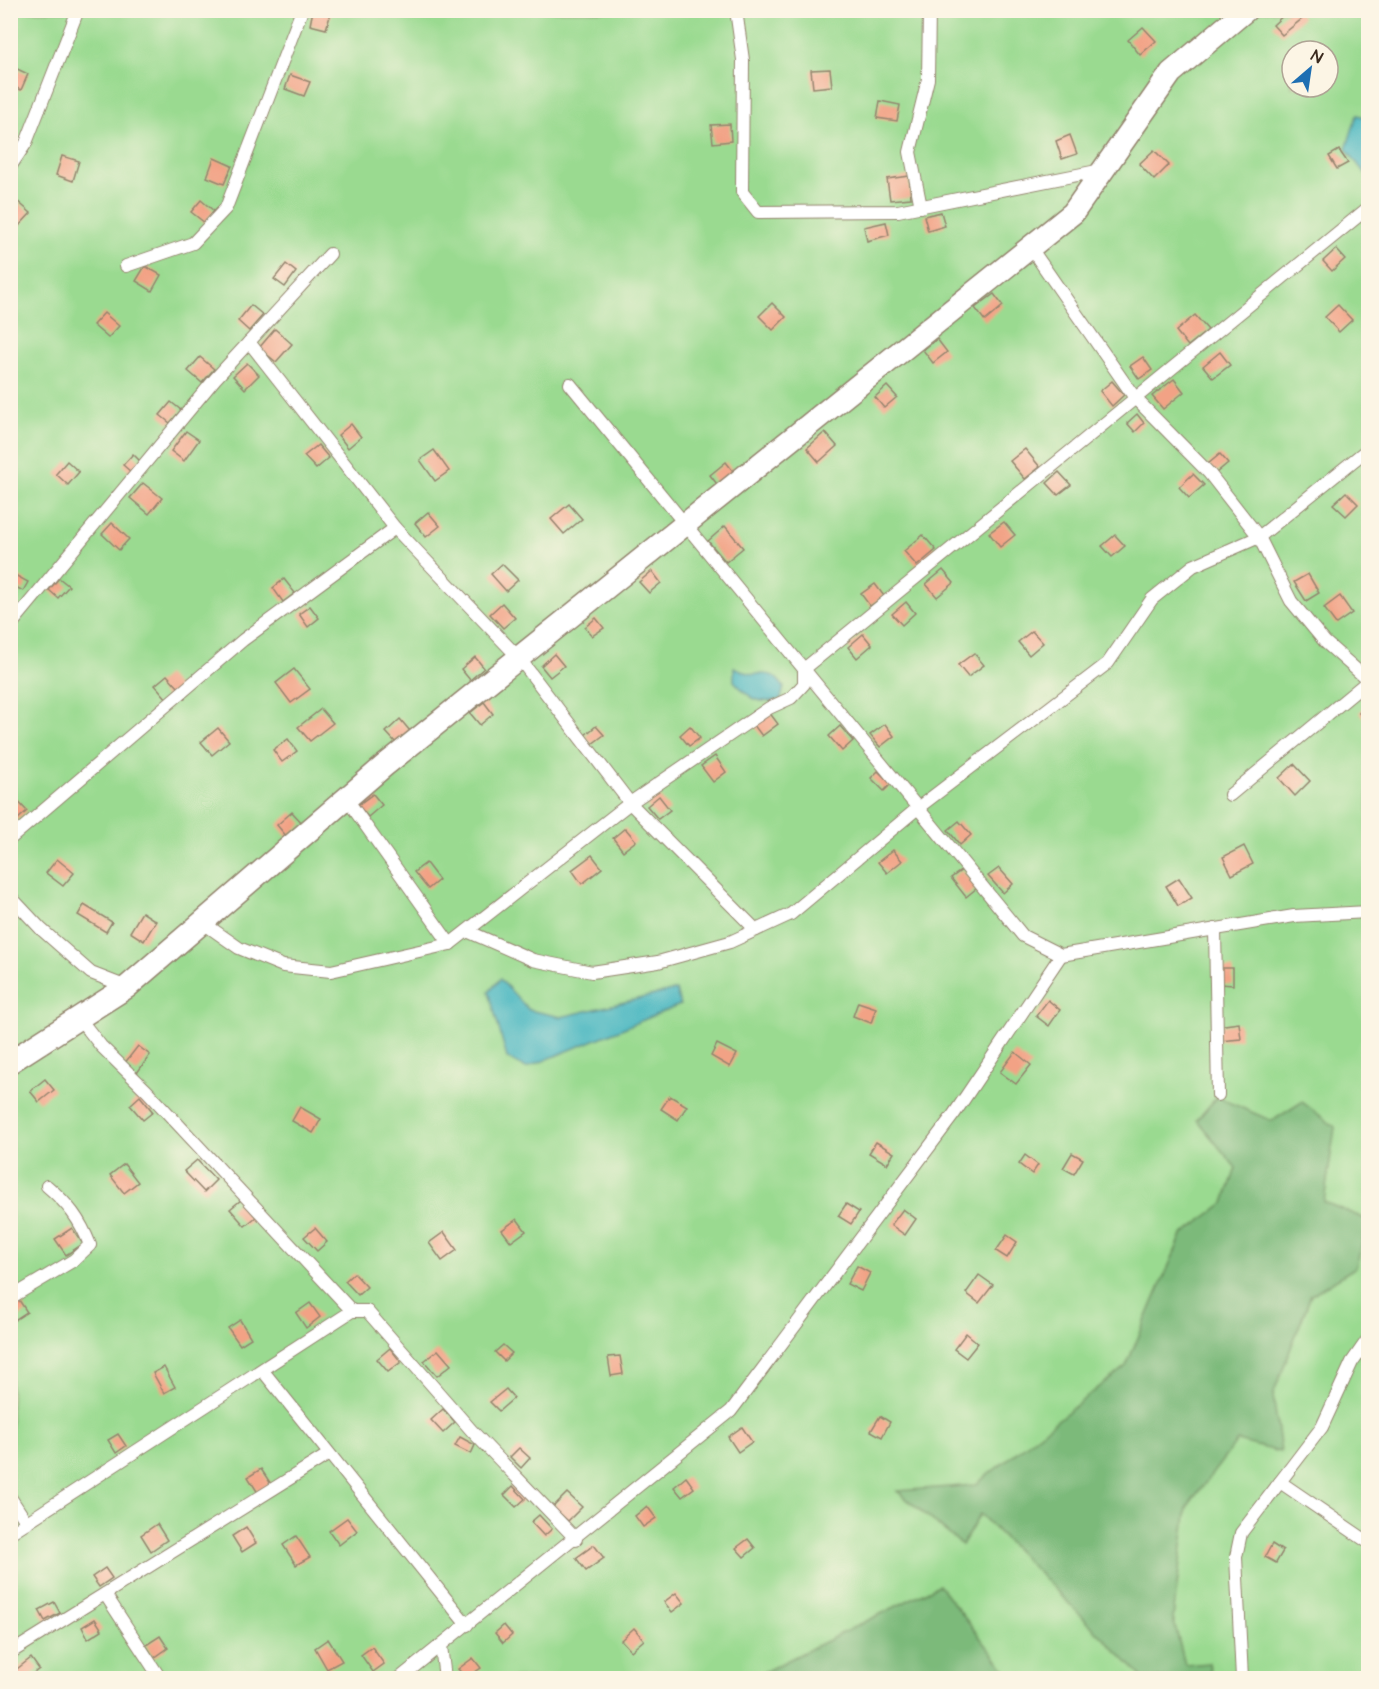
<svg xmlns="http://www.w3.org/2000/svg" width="1379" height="1689" font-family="'Architects Daughter',sans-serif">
  <rect width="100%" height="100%" fill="#fcf5e5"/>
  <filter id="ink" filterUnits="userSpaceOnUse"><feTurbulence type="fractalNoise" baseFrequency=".0167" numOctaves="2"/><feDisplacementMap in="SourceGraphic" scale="12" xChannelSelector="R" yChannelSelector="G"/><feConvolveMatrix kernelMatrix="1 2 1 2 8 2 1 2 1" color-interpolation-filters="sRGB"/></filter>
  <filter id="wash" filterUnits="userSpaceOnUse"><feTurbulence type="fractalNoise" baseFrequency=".008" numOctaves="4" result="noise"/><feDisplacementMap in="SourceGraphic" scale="24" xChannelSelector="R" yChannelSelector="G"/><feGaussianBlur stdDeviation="1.35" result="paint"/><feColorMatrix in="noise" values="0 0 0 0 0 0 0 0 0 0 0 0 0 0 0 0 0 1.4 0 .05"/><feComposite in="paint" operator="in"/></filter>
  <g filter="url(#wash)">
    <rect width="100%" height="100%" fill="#eedfbd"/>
    <path fill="#9ada90" stroke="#6a8257" stroke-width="1.5" fill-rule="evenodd" d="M11,11H1368V1678H11ZM1292,51H1328V87H1292Z"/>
    <g fill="#7bba7a" stroke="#5b724c" stroke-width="1.5">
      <polygon points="1217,1097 1272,1121 1302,1102 1335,1127 1324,1202 1368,1220 1356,1267 1311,1295 1273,1395 1281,1452 1237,1441 1187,1507 1173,1618 1185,1665 1209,1663 1212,1678 1143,1678 980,1514 962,1545 897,1491 975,1485 1126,1366 1182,1235 1224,1203 1236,1168 1197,1120"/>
      <polygon points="939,1585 1012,1678 752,1678"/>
    </g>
    <g fill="#48b7c1" stroke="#427070" stroke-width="1.5">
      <polygon points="1357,115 1368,118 1366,175 1346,149"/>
      <path d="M734,667C740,669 747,674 754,674C771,674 772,672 784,687L781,699C757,706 749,697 734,681Z"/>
      <polygon points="500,979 529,1010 561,1017 676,990 680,1005 526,1068 507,1058 489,992"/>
    </g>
    <g id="blocks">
      <g fill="#f2a285">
        <polygon points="313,10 331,13 326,29 310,25"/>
        <polygon points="1289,10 1297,10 1303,18 1282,35 1273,25"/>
        <polygon points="1143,27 1156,41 1140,55 1128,40"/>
        <polygon points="13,67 28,74 21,90 10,85"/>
        <polygon points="830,69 832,86 813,88 811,70"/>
        <polygon points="290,75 310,82 304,96 285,89"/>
        <polygon points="880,101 900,105 897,121 877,118"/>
        <polygon points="730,124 731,141 713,143 711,125"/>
        <polygon points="1070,135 1077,154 1062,159 1056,141"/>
        <polygon points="1154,150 1169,165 1154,180 1139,164"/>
        <polygon points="1339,150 1348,163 1337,169 1329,156"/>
        <polygon points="62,156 79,161 73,181 56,175"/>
        <polygon points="214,158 232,166 224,184 207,177"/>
        <polygon points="909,176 911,198 890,200 887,179"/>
        <polygon points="16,200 31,213 18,227 10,220 10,206"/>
        <polygon points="201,200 214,211 205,223 191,212"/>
        <polygon points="941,212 945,226 928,231 924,216"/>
        <polygon points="886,222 889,235 867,241 864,227"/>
        <polygon points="1336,249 1345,259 1332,271 1323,261"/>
        <polygon points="286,264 296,272 285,287 274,279"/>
        <polygon points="145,266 161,275 152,291 136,281"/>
        <polygon points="994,294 1003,306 985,321 975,308"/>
        <polygon points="772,303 786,317 773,330 759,316"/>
        <polygon points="251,305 263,315 249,331 238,321"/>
        <polygon points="1338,305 1352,320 1339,332 1325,317"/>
        <polygon points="104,313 119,326 108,338 93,325"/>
        <polygon points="1195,315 1208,330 1188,346 1176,331"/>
        <polygon points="275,329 292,344 276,362 259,348"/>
        <polygon points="937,339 947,352 933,363 923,350"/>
        <polygon points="1220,352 1230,365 1213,378 1203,366"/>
        <polygon points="200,357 214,369 202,383 188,371"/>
        <polygon points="1143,357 1152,370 1139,379 1130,366"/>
        <polygon points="247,363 259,375 245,389 233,376"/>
        <polygon points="1174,379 1184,392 1163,409 1152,396"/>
        <polygon points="1112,381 1124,395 1112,406 1100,391"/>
        <polygon points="887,386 897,397 884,408 875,397"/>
        <polygon points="171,402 181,410 170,423 160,415"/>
        <polygon points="1137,414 1144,423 1135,432 1127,423"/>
        <polygon points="351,424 361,437 348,448 338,435"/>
        <polygon points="186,431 199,440 184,461 171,451"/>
        <polygon points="825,432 837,446 819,462 807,448"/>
        <polygon points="318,445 329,458 316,469 304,456"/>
        <polygon points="1025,449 1040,467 1025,479 1010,461"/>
        <polygon points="434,450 449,471 435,481 420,460"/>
        <polygon points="133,454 140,461 131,472 123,465"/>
        <polygon points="1220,454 1228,463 1216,473 1208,464"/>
        <polygon points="67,461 79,472 68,485 56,474"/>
        <polygon points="726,462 736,475 720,488 710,475"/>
        <polygon points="1059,472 1071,485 1058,495 1047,483"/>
        <polygon points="1193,474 1204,485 1189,498 1179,487"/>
        <polygon points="143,483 162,498 149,514 130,498"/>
        <polygon points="1346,492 1358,504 1346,516 1333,504"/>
        <polygon points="569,504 582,519 564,534 551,519"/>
        <polygon points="428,512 440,526 426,537 415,523"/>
        <polygon points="1004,522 1015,535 1000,547 989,533"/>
        <polygon points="112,523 129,539 119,550 102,534"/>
        <polygon points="725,526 743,548 726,562 708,541"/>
        <polygon points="923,535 936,550 917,566 904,551"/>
        <polygon points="1115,535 1125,546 1112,557 1102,546"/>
        <polygon points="502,564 518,580 506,591 491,574"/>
        <polygon points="943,570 954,583 937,597 926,584"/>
        <polygon points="652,571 661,583 649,593 639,582"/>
        <polygon points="13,574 28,582 23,591 10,584"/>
        <polygon points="1308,574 1319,593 1306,601 1294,582"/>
        <polygon points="59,578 69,586 58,598 49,590"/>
        <polygon points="284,579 295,593 283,602 273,588"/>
        <polygon points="875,584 884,596 870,606 861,594"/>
        <polygon points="1340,596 1352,613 1336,624 1324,608"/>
        <polygon points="906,602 915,613 902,625 892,614"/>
        <polygon points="502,603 515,618 503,628 490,614"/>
        <polygon points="310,606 319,618 308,627 299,614"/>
        <polygon points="596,618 604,628 592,636 585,627"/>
        <polygon points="1032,631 1043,643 1029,655 1018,642"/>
        <polygon points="863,634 872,645 857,658 848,647"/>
        <polygon points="974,653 984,665 968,677 958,665"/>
        <polygon points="554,654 564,666 550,677 541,666"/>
        <polygon points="475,657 484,668 470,680 461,669"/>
        <polygon points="294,669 310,689 291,703 276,683"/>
        <polygon points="167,675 179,688 167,699 155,685"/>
        <polygon points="484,702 493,714 480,725 470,713"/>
        <polygon points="1368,704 1368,719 1367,721 1359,713"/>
        <polygon points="321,709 333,723 310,741 298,727"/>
        <polygon points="769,712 778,724 762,736 753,724"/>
        <polygon points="400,719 410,731 396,743 386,732"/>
        <polygon points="885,724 894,736 880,747 870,735"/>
        <polygon points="596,726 604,735 592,744 585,735"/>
        <polygon points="690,726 700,738 689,746 680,735"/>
        <polygon points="840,726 853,741 842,751 829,736"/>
        <polygon points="218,728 229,741 212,755 201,742"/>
        <polygon points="288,739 297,751 282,762 273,750"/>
        <polygon points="715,756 726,772 713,782 701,766"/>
        <polygon points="1294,764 1310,781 1295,796 1279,778"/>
        <polygon points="878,771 891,784 884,791 871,778"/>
        <polygon points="10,793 27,811 10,826"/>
        <polygon points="373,794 382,805 368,817 358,805"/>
        <polygon points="659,796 670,810 658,819 647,806"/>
        <polygon points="292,812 303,824 287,837 277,825"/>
        <polygon points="959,821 971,835 960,845 948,830"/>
        <polygon points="625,828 636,841 623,851 613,838"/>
        <polygon points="1244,846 1253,864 1232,875 1223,857"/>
        <polygon points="893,850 902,861 887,873 878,862"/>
        <polygon points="592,855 602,868 582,884 572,870"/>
        <polygon points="57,859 74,873 63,886 46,873"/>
        <polygon points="426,863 439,880 428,889 414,872"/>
        <polygon points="999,868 1013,884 1003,893 988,876"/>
        <polygon points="962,870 977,888 966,897 951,878"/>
        <polygon points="1179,878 1192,898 1178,906 1166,886"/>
        <polygon points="84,905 112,922 106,932 78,915"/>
        <polygon points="142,912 156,921 144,941 130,932"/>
        <polygon points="1220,968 1233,968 1233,985 1220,984"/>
        <polygon points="1048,1000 1060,1010 1049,1026 1036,1016"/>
        <polygon points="858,1002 876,1008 871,1023 853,1016"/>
        <polygon points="1239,1023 1241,1039 1219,1041 1217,1026"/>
        <polygon points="717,1044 737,1054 730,1067 711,1056"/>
        <polygon points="138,1046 150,1055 137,1073 124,1064"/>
        <polygon points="1015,1052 1031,1065 1016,1084 1000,1072"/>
        <polygon points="45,1079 54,1090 39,1102 30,1091"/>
        <polygon points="140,1096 153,1112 143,1120 130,1105"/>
        <polygon points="670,1096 687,1106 678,1120 661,1109"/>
        <polygon points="300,1107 321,1119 313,1133 292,1121"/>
        <polygon points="876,1142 894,1153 887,1164 869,1153"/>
        <polygon points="1072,1153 1083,1159 1074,1174 1063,1168"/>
        <polygon points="1025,1155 1038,1165 1032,1174 1019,1164"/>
        <polygon points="197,1160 216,1180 204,1192 184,1171"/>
        <polygon points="124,1164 138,1182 124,1193 110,1175"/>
        <polygon points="241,1200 256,1217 245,1226 230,1209"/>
        <polygon points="846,1204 859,1212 851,1224 838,1216"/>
        <polygon points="903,1209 916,1219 905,1235 891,1225"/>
        <polygon points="517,1219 526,1231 511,1242 502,1230"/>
        <polygon points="72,1228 83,1244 66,1255 55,1239"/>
        <polygon points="315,1228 327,1242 317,1251 304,1237"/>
        <polygon points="444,1232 457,1250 442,1261 429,1243"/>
        <polygon points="1007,1235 1017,1242 1007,1258 996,1251"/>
        <polygon points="857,1266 870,1273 861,1291 847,1284"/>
        <polygon points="354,1273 367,1287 358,1295 345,1281"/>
        <polygon points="979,1275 993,1285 979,1303 966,1293"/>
        <polygon points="19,1300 27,1312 10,1323 10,1306"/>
        <polygon points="310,1303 320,1317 306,1328 296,1313"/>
        <polygon points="240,1320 251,1338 240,1345 228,1328"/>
        <polygon points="966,1333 978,1343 966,1358 954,1349"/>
        <polygon points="503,1345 512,1353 504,1361 495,1352"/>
        <polygon points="390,1348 401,1362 388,1372 377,1359"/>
        <polygon points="438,1350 451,1365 437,1376 424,1361"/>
        <polygon points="620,1356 623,1374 611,1376 608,1357"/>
        <polygon points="164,1367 175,1387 164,1393 153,1373"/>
        <polygon points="506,1389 514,1398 499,1411 490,1402"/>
        <polygon points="443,1409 455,1422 443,1433 431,1420"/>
        <polygon points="880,1416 890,1422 882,1437 871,1431"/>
        <polygon points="742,1427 752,1442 738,1452 728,1437"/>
        <polygon points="118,1434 126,1446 116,1453 108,1440"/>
        <polygon points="460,1437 475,1445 471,1454 455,1446"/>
        <polygon points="519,1448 530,1458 521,1468 510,1457"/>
        <polygon points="261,1469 271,1484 258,1493 248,1477"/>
        <polygon points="686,1477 694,1488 682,1497 674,1487"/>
        <polygon points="513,1486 525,1499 516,1507 504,1495"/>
        <polygon points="567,1493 582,1507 568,1521 553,1507"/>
        <polygon points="647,1506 656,1518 643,1527 635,1516"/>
        <polygon points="539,1515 552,1529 544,1536 531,1522"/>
        <polygon points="347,1518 357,1531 339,1545 329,1531"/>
        <polygon points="157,1524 167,1540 151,1551 141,1535"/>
        <polygon points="246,1527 256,1543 242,1552 232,1536"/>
        <polygon points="296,1536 310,1557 296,1565 283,1545"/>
        <polygon points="748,1539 755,1548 744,1557 736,1548"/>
        <polygon points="1272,1544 1283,1551 1276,1563 1265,1557"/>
        <polygon points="594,1545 604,1558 586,1571 576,1558"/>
        <polygon points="105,1568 112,1578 99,1587 92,1577"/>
        <polygon points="676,1593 684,1603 672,1612 664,1602"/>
        <polygon points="54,1602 60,1613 45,1621 39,1610"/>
        <polygon points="95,1619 102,1630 88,1639 82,1627"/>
        <polygon points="504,1625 512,1635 503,1643 495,1633"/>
        <polygon points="634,1628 644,1640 631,1651 621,1640"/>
        <polygon points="160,1636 168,1648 154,1658 146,1645"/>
        <polygon points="328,1639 342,1661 327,1669 315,1648"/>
        <polygon points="372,1647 384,1664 373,1672 361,1655"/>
        <polygon points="31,1658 39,1669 27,1678 18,1678 13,1672"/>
        <polygon points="473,1658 481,1668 466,1678 458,1669"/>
      </g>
    </g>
  </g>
  <g filter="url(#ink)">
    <use href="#blocks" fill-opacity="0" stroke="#94846e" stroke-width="1.5"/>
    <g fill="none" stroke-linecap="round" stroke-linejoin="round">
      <defs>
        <g id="lane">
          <polyline points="736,10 743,60 742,192 758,212 898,211 1102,170"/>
          <polyline points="10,167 26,143 78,10"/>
          <polyline points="921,207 910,152 928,79 929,10"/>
          <polyline points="1030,247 1135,398 1209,473 1259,537 1291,601 1325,642 1368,680"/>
          <polyline points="126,266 193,243 226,208 302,10"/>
          <polyline points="249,342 395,528 519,658 630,803 756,930"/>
          <polyline points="570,384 1023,936 1061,955 1294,916 1368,912"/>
          <polyline points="10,626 215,379 330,254"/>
          <polyline points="1230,795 1368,681"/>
          <polyline points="346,798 450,944"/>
          <polyline points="10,839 243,640 395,528"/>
          <polyline points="10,896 41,929 91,973 127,987"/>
          <polyline points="202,922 239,948 283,966 331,971 450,944 630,803 769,708 791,698 804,684 804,669 1368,208"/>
          <polyline points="1215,929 1218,1095"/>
          <polyline points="467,931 533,960 592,972 658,962 730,942 791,914 919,807 1108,663 1152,599 1193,566 1259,537 1368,449"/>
          <path d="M10,1298L74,1260L90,1245C80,1219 68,1204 47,1186"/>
          <polyline points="352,1311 367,1311 472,1431 576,1539"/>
          <polyline points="263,1371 467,1625"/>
          <polyline points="1280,1482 1368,1542"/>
          <polyline points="10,1497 27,1523"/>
          <polyline points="10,1533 352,1311 147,1091 101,1046 79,1018"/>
          <polyline points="105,1594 160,1678"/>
          <polyline points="441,1646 445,1678"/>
          <polyline points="10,1653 329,1454"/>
          <polyline points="400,1678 731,1411 954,1114 1061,955"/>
          <polyline points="1242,1678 1236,1557 1241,1533 1322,1427 1352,1362 1368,1339"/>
        </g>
        <polyline id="street" points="10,1062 127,987 384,766 1073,213 1171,73 1246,10"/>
      </defs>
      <use href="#lane" stroke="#94846e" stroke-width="14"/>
      <use href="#street" stroke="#94846e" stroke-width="25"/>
      <use href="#lane" stroke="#fff" stroke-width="12"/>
      <use href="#street" stroke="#fff" stroke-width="22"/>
    </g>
  </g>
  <rect width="1379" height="1689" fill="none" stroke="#fcf5e5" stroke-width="36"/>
  <g transform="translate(1310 69) rotate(29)"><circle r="28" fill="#fcf5e5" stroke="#afa495" stroke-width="1.5"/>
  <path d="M0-4.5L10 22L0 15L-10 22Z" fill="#1f6fb2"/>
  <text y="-9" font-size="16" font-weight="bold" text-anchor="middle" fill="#3b2a1e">N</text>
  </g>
</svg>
